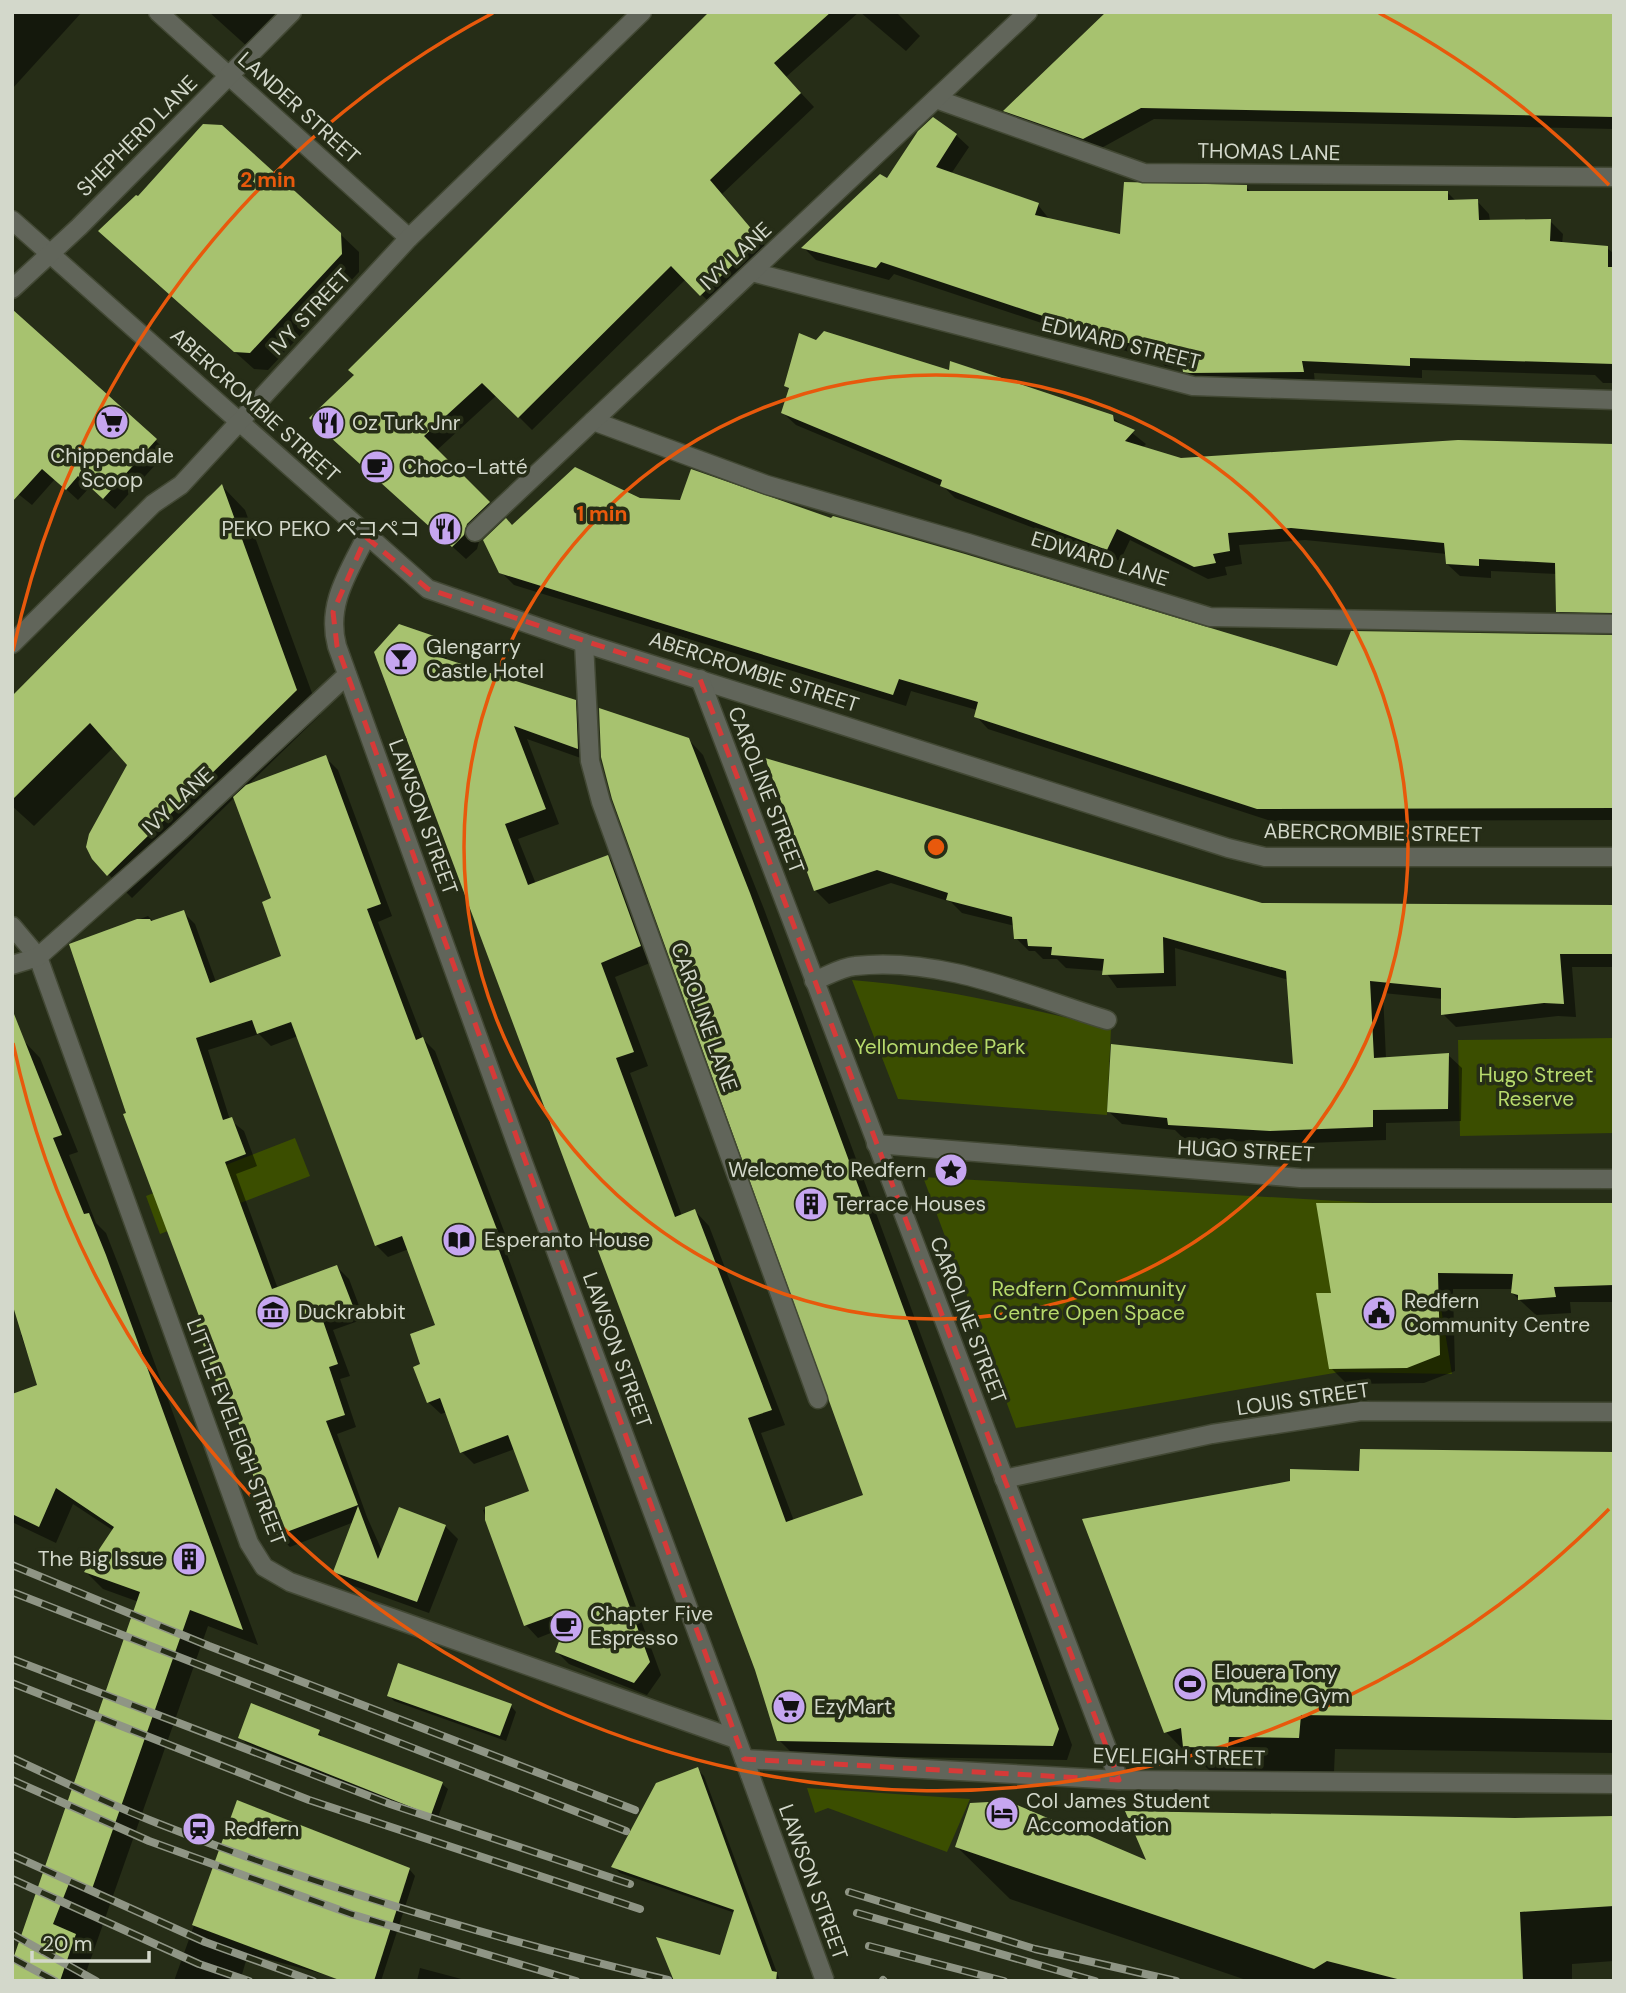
<svg xmlns="http://www.w3.org/2000/svg" width="1626" height="1993" font-family="'DM Sans','Noto Sans JP',sans-serif">
  <rect width="100%" height="100%" fill="#262d17"/>
  <g fill="#3b4e00">
    <path d="M852,980C940,987 1025,1008 1111,1028L1107,1115L898,1099Z"/>
    <polygon points="1614,1038 1614,1133 1460,1136 1458,1040"/>
    <polygon points="295,1138 310,1176 160,1234 146,1196"/>
    <polygon points="923,1177 1424,1206 1452,1374 1340,1372 1016,1428"/>
    <polygon points="807,1788 970,1799 947,1852 828,1808 815,1813"/>
  </g>
  <g fill="#0007">
    <polygon points="12,12 82,12 12,89"/>
    <polygon points="209,12 283,12 250,49"/>
    <polygon points="712,12 859,12 786,77 814,107 722,194 772,254 715,308 686,279 532,430 497,395 436,451 502,517 480,538 477,549 466,559 325,431 356,375"/>
    <polygon points="860,12 896,12 920,36 906,51"/>
    <polygon points="1614,12 1614,129 1154,119 1096,151 1018,123 1005,111"/>
    <polygon points="956,135 969,147 951,174 1038,205 1050,220 1122,236 1246,187 1252,193 1447,192 1457,202 1477,201 1489,214 1490,221 1550,221 1563,234 1562,244 1607,248 1614,254 1614,383 1603,383 1595,375 1422,370 1422,378 1314,373 1315,384 1197,384 1184,368 1165,366 1157,358 1129,352 894,274 889,280 816,260 804,248 887,181"/>
    <polygon points="340,234 359,252 359,272 268,370 254,369 119,248"/>
    <polygon points="817,342 950,373 1112,417 1146,444 1142,448 1181,459 1614,446 1614,624 1570,624 1558,611 1557,574 1491,571 1491,578 1460,576 1447,564 1447,554 1305,540 1239,545 1242,564 1225,567 1227,575 1208,579 1130,540 1120,561 955,498 944,487 796,425 783,413 790,390 786,386"/>
    <polygon points="16,422 155,440 167,452 115,509 90,487 78,500 55,479 32,505 12,489"/>
    <polygon points="222,486 245,510 320,715 246,787 325,757 338,770 392,916 378,922 423,1039 435,1051 512,1252 507,1254 661,1675 647,1695 569,1664 557,1652 566,1627 538,1638 526,1625 483,1510 531,1492 515,1449 474,1464 462,1452 447,1412 441,1414 428,1402 422,1365 437,1326 409,1249 388,1257 376,1245 298,1036 271,1046 259,1034 208,1050 230,1120 244,1131 257,1166 236,1174 278,1289 337,1267 349,1279 364,1319 333,1330 350,1376 340,1379 356,1427 337,1434 367,1517 383,1553 445,1526 458,1539 429,1613 348,1584 335,1571 354,1522 290,1547 278,1535 239,1419 227,1407 201,1317 72,945 148,916 154,922 183,912 195,924 216,982 284,957 273,899 235,797 132,898 108,874 129,765 114,747 34,826 12,806 12,698"/>
    <polygon points="640,500 832,520 1339,668 1614,637 1614,820 1271,821 988,729 976,716 977,710 911,691 906,706 514,585 501,572 512,527"/>
    <polygon points="433,637 448,652 446,661 575,701 590,716 592,762 527,739 559,824 518,839 536,884 608,857 622,872 655,961 615,977 648,1066 630,1073 682,1216 695,1211 709,1226 785,1425 761,1433 794,1521 865,1497 688,739 703,755 764,909 1072,1745 1067,1760 794,1755 779,1740 757,1669 376,653"/>
    <polygon points="768,761 1261,904 1614,906 1614,967 1572,967 1576,1017 1558,1016 1456,1027 1443,1014 1443,999 1383,993 1386,1059 1448,1055 1462,1068 1461,1121 1386,1123 1386,1140 1284,1144 1183,1138 1175,1130 1122,1124 1108,1111 1295,1066 1289,980 1175,948 1176,986 1117,988 1105,971 1066,968 1057,959 1043,959 1035,951 1029,951 1016,938 1015,926 962,913 951,902 891,883 829,904 816,891"/>
    <polygon points="23,1040 40,1058 78,1152 69,1155 96,1223 106,1233 122,1274 258,1645 208,1626 83,1981 12,1981 139,1602 103,1589 86,1572 114,1531 73,1504 56,1543 12,1522 12,1481 39,1387 21,1335 25,1334 12,1280 12,1045"/>
    <polygon points="1614,1205 1614,1302 1570,1302 1571,1313 1536,1315 1512,1293 1513,1289 1453,1289 1455,1371 1424,1383 1347,1384 1331,1368 1333,1295"/>
    <polygon points="1614,1454 1614,1753 1335,1749 1334,1772 1264,1771 1263,1782 1220,1781 1205,1766 1200,1767 1166,1732"/>
    <polygon points="389,1695 511,1706 516,1712 506,1741 394,1701"/>
    <polygon points="252,1705 319,1732 324,1740 442,1784 448,1789 437,1820 246,1743 240,1737"/>
    <polygon points="697,1769 704,1776 780,1981 675,1981 721,1958 735,1913 620,1873 614,1867"/>
    <polygon points="238,1803 410,1870 415,1876 381,1981 349,1981 248,1954 240,1981 174,1981"/>
    <polygon points="1614,1818 1614,1961 1572,1964 1572,1981 1249,1981 1010,1899 957,1847 1149,1863 1515,1820"/>
    <polygon points="420,1968 469,1981 417,1981"/>
  </g>
  <g fill="#a7c26f">
    <polygon points="709,12 831,12 774,63 801,93 710,180 760,239 700,296 671,266 518,418 482,383 424,436 490,502 467,524 464,535 452,547 309,418 354,375 348,370"/>
    <polygon points="1106,12 1614,12 1614,117 1141,108 1083,139 1003,111"/>
    <polygon points="933,117 957,134 936,167 1039,203 1035,215 1120,234 1124,182 1247,185 1247,191 1448,191 1448,200 1478,199 1479,220 1551,219 1550,241 1608,246 1608,267 1614,267 1614,364 1410,358 1410,366 1302,361 1304,372 1190,373 1183,372 1181,357 1151,354 1151,348 1115,340 881,262 876,268 801,248 880,174 887,178 918,131"/>
    <polygon points="203,124 222,125 341,233 342,254 250,353 234,352 98,231 136,195 138,196"/>
    <polygon points="12,309 157,439 103,499 78,476 66,490 42,469 12,502"/>
    <polygon points="824,331 949,370 950,361 1113,415 1114,421 1135,430 1125,441 1181,458 1458,440 1614,444 1614,613 1556,612 1555,563 1479,559 1479,566 1446,564 1444,543 1291,528 1228,533 1230,551 1213,554 1216,563 1194,567 1117,529 1107,550 940,486 942,480 781,413 789,388 784,386 799,333 816,340"/>
    <polygon points="575,467 640,498 680,500 691,469 831,518 833,516 965,554 1337,666 1351,631 1614,635 1614,808 1257,809 974,717 978,702 899,679 893,695 499,573 483,540 506,518 512,525"/>
    <polygon points="222,484 297,690 107,876 92,859 86,847 89,834 127,765 90,723 12,800 12,696"/>
    <polygon points="399,624 434,636 430,654 576,700 578,749 514,726 546,809 505,824 528,885 608,855 641,946 601,963 634,1052 616,1058 675,1217 695,1209 772,1410 748,1418 786,1522 863,1495 612,799 601,757 599,708 689,738 750,893 1059,1729 1053,1746 777,1741 755,1670 374,652"/>
    <polygon points="326,755 381,904 367,909 416,1040 423,1037 501,1240 496,1242 650,1662 634,1683 555,1652 571,1609 524,1626 485,1520 485,1507 529,1491 508,1435 460,1453 440,1398 427,1403 413,1367 420,1364 410,1334 435,1325 402,1236 375,1246 291,1022 257,1034 252,1020 196,1038 223,1120 232,1117 246,1154 225,1162 272,1289 337,1265 353,1306 322,1318 338,1364 329,1367 345,1415 326,1421 358,1505 276,1536 250,1467 254,1465 232,1405 225,1408 194,1318 199,1316 123,1114 126,1113 69,944 137,919 150,919 151,921 184,910 210,983 281,956 262,902 271,898 233,797 246,785"/>
    <polygon points="765,758 1262,903 1614,905 1614,954 1560,954 1564,1004 1544,1003 1441,1015 1441,988 1370,981 1374,1058 1449,1053 1448,1109 1373,1110 1373,1127 1270,1131 1168,1125 1167,1118 1107,1112 1111,1044 1293,1064 1286,971 1163,937 1164,973 1102,975 1104,959 1051,955 1052,947 1028,946 1027,939 1014,939 1012,917 946,900 948,893 877,870 814,891"/>
    <polygon points="14,1014 62,1135 53,1138 84,1214 89,1213 106,1255 243,1630 190,1610 92,1889 70,1881 53,1924 76,1934 60,1981 12,1981 12,1962 140,1592 84,1572 114,1527 56,1488 39,1527 12,1514 12,1394 37,1385 12,1303"/>
    <polygon points="1316,1203 1614,1203 1614,1285 1554,1287 1556,1297 1518,1300 1518,1295 1511,1293 1513,1274 1438,1273 1440,1355 1407,1368 1329,1369 1316,1293 1331,1293"/>
    <polygon points="1360,1449 1614,1452 1614,1720 1301,1715 1299,1738 1229,1737 1228,1748 1183,1747 1181,1728 1164,1733 1082,1519 1290,1481 1290,1469 1359,1471"/>
    <polygon points="358,1506 378,1559 399,1507 446,1525 417,1602 333,1572"/>
    <polygon points="398,1663 512,1704 500,1736 387,1696"/>
    <polygon points="251,1703 320,1730 318,1735 443,1782 431,1815 238,1738"/>
    <polygon points="698,1767 772,1971 777,1972 776,1981 674,1981 656,1937 720,1955 734,1910 611,1867 656,1783"/>
    <polygon points="237,1800 410,1868 374,1981 342,1981 192,1925"/>
    <polygon points="1008,1801 1146,1860 1125,1811 1515,1818 1614,1816 1614,1906 1520,1912 1523,1981 1405,1981 1327,1961 1314,1969 955,1847 970,1803"/>
  </g>
  <g fill="none" stroke-linecap="round" stroke-linejoin="round">
    <defs>
      <g id="minor">
        <polyline points="158,12 409,238"/>
        <polyline points="936,99 1144,173 1614,177"/>
        <polyline points="12,220 428,589 584,643 1228,848 1265,857 1614,857"/>
        <polyline points="752,272 1193,386 1614,400"/>
        <polyline points="12,289 79,227 292,12"/>
        <polyline points="593,421 767,485 968,543 1210,617 1614,624"/>
        <polyline points="475,532 1028,12"/>
        <path d="M366,537C348,573 326,605 337,646L523,1162L750,1775"/>
        <polyline points="584,643 590,761 601,802 818,1399"/>
        <polyline points="12,644 153,504 181,485 409,238 642,12"/>
        <polyline points="700,679 1119,1780"/>
        <polyline points="12,926 38,957 249,1543 264,1567 290,1582 736,1739"/>
        <polyline points="12,965 38,957 179,832 347,675"/>
        <path d="M814,981C827,976 842,967 855,966C941,956 1026,995 1107,1020"/>
        <polyline points="876,1144 1300,1178 1614,1179"/>
        <polyline points="1004,1479 1212,1434 1361,1411 1614,1412"/>
        <polyline points="744,1759 1119,1780 1614,1784"/>
      </g>
    </defs>
    <use href="#minor" stroke="#424834" stroke-width="21"/>
    <use href="#minor" stroke="#61655a" stroke-width="18"/>
    <defs>
      <g id="rail">
        <polyline points="12,1565 209,1646 635,1810"/>
        <polyline points="12,1592 626,1831"/>
        <polyline points="12,1659 390,1804 630,1884"/>
        <polyline points="12,1683 309,1800 640,1909"/>
        <path d="M12,1758C60,1780 108,1804 157,1823C323,1889 495,1939 668,1980"/>
        <polyline points="12,1780 149,1841 351,1914 576,1981"/>
        <polyline points="12,1855 205,1942 313,1981"/>
        <polyline points="12,1879 199,1964 249,1981"/>
        <polyline points="849,1892 1035,1949 1176,1981"/>
        <polyline points="857,1913 1095,1981"/>
        <polyline points="12,1934 96,1981"/>
        <polyline points="869,1946 1004,1981"/>
        <polyline points="12,1958 55,1981"/>
        <polyline points="883,1980 884,1981"/>
      </g>
    </defs>
    <use href="#rail" stroke="#8f9585" stroke-width="8"/>
    <use href="#rail" stroke="#262d17" stroke-width="5" stroke-dasharray="16" stroke-linecap="butt"/>
    <defs>
      <polyline id="minor-bridge" points="750,1775 825,1981"/>
    </defs>
    <use href="#minor-bridge" stroke="#424834" stroke-width="21" stroke-linecap="butt"/>
    <use href="#minor-bridge" stroke="#61655a" stroke-width="18"/>
  </g>
  <path fill="none" stroke="#d63a38" stroke-width="5" stroke-dasharray="14 9" stroke-linejoin="round" d="M366,537L428,589L700,679L1119,1780L744,1759L337,646L333,612Z"/>
  <g fill="none" stroke="#e8590c" stroke-width="3.5">
    <circle cx="936" cy="847" r="472"/>
    <path d="M1609 1509A944 944 0 0 1 13 1043M13 651A944 944 0 0 1 493 13M1379 13A944 944 0 0 1 1609 185"/>
  </g>
  <defs>
    <symbol id="supermarket-disc" viewBox="-11 -11 22 22"><circle r="9.5" fill="#c6a6f0" stroke="#262d17"/><path d="M-6-5.5h2.5l.6 2H6L4.5 2H-2.5L-4.4-4H-6ZM-1.5 3.2a1.3 1.3 0 1 0 .1 0ZM3 3.2a1.3 1.3 0 1 0 .1 0Z" fill="#111"/></symbol>
    <symbol id="restaurant-disc" viewBox="-11 -11 22 22"><circle r="9.5" fill="#c6a6f0" stroke="#262d17"/><path d="M-5-6h1v4h1v-4h1v4h1v-4h1v5L-1.5 .5V6h-2V.5L-5-1ZM5-6V6H3V1.5H1.5Q1.5-4 5-6Z" fill="#111"/></symbol>
    <symbol id="cafe-disc" viewBox="-11 -11 22 22"><circle r="9.5" fill="#c6a6f0" stroke="#262d17"/><path d="M-5.5-4.5H6V0H3Q3 3.5 0 3.5H-2.5Q-5.5 3.5-5.5 0ZM3-3.2v2h1.7v-2ZM-6 4.5H4V6H-6Z" fill="#111"/></symbol>
    <symbol id="bar-disc" viewBox="-11 -11 22 22"><circle r="9.5" fill="#c6a6f0" stroke="#262d17"/><path d="M-6-5H6L.8 .8V4.5H3.5V6h-7V4.5H-.8V.8Z" fill="#111"/></symbol>
    <symbol id="sight-disc" viewBox="-11 -11 22 22"><circle r="9.5" fill="#c6a6f0" stroke="#262d17"/><path d="M0-6L1.8-2.2L6-1.7L2.9 1.2L3.7 5.4L0 3.3L-3.7 5.4L-2.9 1.2L-6-1.7L-1.8-2.2Z" fill="#111"/></symbol>
    <symbol id="building-disc" viewBox="-11 -11 22 22"><circle r="9.5" fill="#c6a6f0" stroke="#262d17"/><path d="M-4-6H4V6H1V3H-1V6H-4ZM-2.5-4.3h1.7v1.8h-1.7ZM.8-4.3h1.7v1.8H.8ZM-2.5-1h1.7V.8h-1.7ZM.8-1h1.7V.8H.8Z" fill="#111"/></symbol>
    <symbol id="library-disc" viewBox="-11 -11 22 22"><circle r="9.5" fill="#c6a6f0" stroke="#262d17"/><path d="M-6-4Q-3-5.5-.7-3.5V5Q-3 3-6 4ZM6-4Q3-5.5 .7-3.5V5Q3 3 6 4Z" fill="#111"/></symbol>
    <symbol id="museum-disc" viewBox="-11 -11 22 22"><circle r="9.5" fill="#c6a6f0" stroke="#262d17"/><path d="M0-6L6-3V-2H-6V-3ZM-5-1h2V3h-2ZM-1-1h2V3h-2ZM3-1h2V3H3ZM-6 4H6V6H-6Z" fill="#111"/></symbol>
    <symbol id="civic-disc" viewBox="-11 -11 22 22"><circle r="9.5" fill="#c6a6f0" stroke="#262d17"/><path d="M-.6-6.5H3V-4.5H.6V-3L4-1V1h2V6H-6V1h2V-1L-.6-3ZM-1.2 2.5V6h2.4V2.5Z" fill="#111"/></symbol>
    <symbol id="stadium-disc" viewBox="-11 -11 22 22"><circle r="9.5" fill="#c6a6f0" stroke="#262d17"/><path d="M0-5a6.5 5 0 1 0 0 10a6.5 5 0 1 0 0-10ZM-3.5-1.8h7v3.6h-7Z" fill="#111"/></symbol>
    <symbol id="hotel-disc" viewBox="-11 -11 22 22"><circle r="9.5" fill="#c6a6f0" stroke="#262d17"/><path d="M-6-4.5h1.5V1H6V5H4.5V3h-9V5H-6ZM-4 0a1.8 1.8 0 1 1 3.6 0ZM.5 0V-2.5h3Q6-2.5 6 0Z" fill="#111"/></symbol>
    <symbol id="station-disc" viewBox="-11 -11 22 22"><circle r="9.5" fill="#c6a6f0" stroke="#262d17"/><path d="M-3-6H3Q5-6 5-4V2Q5 4 3 4L4.5 6H3L1.5 4h-3L-3 6H-4.5L-3 4Q-5 4-5 2V-4Q-5-6-3-6ZM-3.5-4v3h7v-3ZM-3.5 1v1.5H-2V1ZM2 1v1.5H3.5V1Z" fill="#111"/></symbol>
  </defs>
  <g fill-rule="evenodd">
    <use href="#supermarket-disc" x="93" y="403" width="38" height="38"/>
    <use href="#restaurant-disc" x="309" y="404" width="38" height="38"/>
    <use href="#cafe-disc" x="358" y="448" width="38" height="38"/>
    <use href="#restaurant-disc" x="426" y="510" width="38" height="38"/>
    <use href="#bar-disc" x="382" y="640" width="38" height="38"/>
    <use href="#sight-disc" x="932" y="1151" width="38" height="38"/>
    <use href="#building-disc" x="792" y="1185" width="38" height="38"/>
    <use href="#library-disc" x="440" y="1221" width="38" height="38"/>
    <use href="#museum-disc" x="254" y="1293" width="38" height="38"/>
    <use href="#civic-disc" x="1360" y="1294" width="38" height="38"/>
    <use href="#building-disc" x="170" y="1540" width="38" height="38"/>
    <use href="#cafe-disc" x="547" y="1607" width="38" height="38"/>
    <use href="#stadium-disc" x="1171" y="1665" width="38" height="38"/>
    <use href="#supermarket-disc" x="770" y="1688" width="38" height="38"/>
    <use href="#hotel-disc" x="983" y="1794" width="38" height="38"/>
    <use href="#station-disc" x="180" y="1810" width="38" height="38"/>
  </g>
  <g text-anchor="middle" stroke-width="7" stroke-linejoin="round" paint-order="stroke">
    <g font-size="21" fill="#d3d8cb" stroke="#262d17">
      <text transform="translate(299 108) rotate(42)" y="7">LANDER STREET</text>
      <text transform="translate(137 136) rotate(-45)" y="7">SHEPHERD LANE</text>
      <text transform="translate(1269 152) rotate(1)" y="7">THOMAS LANE</text>
      <text transform="translate(736 256) rotate(-43)" y="7">IVY LANE</text>
      <text transform="translate(310 312) rotate(-47)" y="7">IVY STREET</text>
      <text transform="translate(1121 343) rotate(14)" y="7">EDWARD STREET</text>
      <text transform="translate(255 405) rotate(42)" y="7">ABERCROMBIE STREET</text>
      <text transform="translate(1100 559) rotate(17)" y="7">EDWARD LANE</text>
      <text transform="translate(754 672) rotate(18)" y="7">ABERCROMBIE STREET</text>
      <text transform="translate(766 790) rotate(69)" y="7">CAROLINE STREET</text>
      <text transform="translate(178 801) rotate(-43)" y="7">IVY LANE</text>
      <text transform="translate(423 817) rotate(70)" y="7">LAWSON STREET</text>
      <text transform="translate(1373 833) rotate(1)" y="7">ABERCROMBIE STREET</text>
      <text transform="translate(704 1017) rotate(70)" y="7">CAROLINE LANE</text>
      <text transform="translate(1246 1151) rotate(3)" y="7">HUGO STREET</text>
      <text transform="translate(968 1320) rotate(69)" y="7">CAROLINE STREET</text>
      <text transform="translate(617 1350) rotate(70)" y="7">LAWSON STREET</text>
      <text transform="translate(1303 1399) rotate(-8)" y="7">LOUIS STREET</text>
      <text transform="translate(236 1432) rotate(69)" y="7">LITTLE EVELEIGH STREET</text>
      <text transform="translate(1179 1757) rotate(1)" y="7">EVELEIGH STREET</text>
      <text transform="translate(813 1882) rotate(70)" y="7">LAWSON STREET</text>
    </g>
    <g font-size="21" fill="#d3d8cb" stroke="#262d17" text-anchor="start">
      <text x="352" y="430">Oz Turk Jnr</text>
      <text x="112" y="463" text-anchor="middle">Chippendale<tspan x="112" dy="24">Scoop</tspan></text>
      <text x="402" y="474">Choco-Latté</text>
      <text x="420" y="536" text-anchor="end">PEKO PEKO ペコペコ</text>
      <text x="426" y="654">Glengarry<tspan x="426" dy="24">Castle Hotel</tspan></text>
      <text x="926" y="1177" text-anchor="end">Welcome to Redfern</text>
      <text x="836" y="1211">Terrace Houses</text>
      <text x="484" y="1247">Esperanto House</text>
      <text x="1404" y="1308">Redfern<tspan x="1404" dy="24">Community Centre</tspan></text>
      <text x="298" y="1319">Duckrabbit</text>
      <text x="164" y="1566" text-anchor="end">The Big Issue</text>
      <text x="590" y="1621">Chapter Five<tspan x="590" dy="24">Espresso</tspan></text>
      <text x="1214" y="1679">Elouera Tony<tspan x="1214" dy="24">Mundine Gym</tspan></text>
      <text x="814" y="1714">EzyMart</text>
      <text x="1026" y="1808">Col James Student<tspan x="1026" dy="24">Accomodation</tspan></text>
      <text x="224" y="1836">Redfern</text>
    </g>
    <g font-size="21" fill="#b7da6c" stroke="#262d17">
      <text x="940" y="1054">Yellomundee Park</text>
      <text x="1536" y="1082">Hugo Street<tspan x="1536" dy="24">Reserve</tspan></text>
      <text x="1089" y="1296">Redfern Community<tspan x="1089" dy="24">Centre Open Space</tspan></text>
    </g>
  </g>
  <circle cx="936" cy="847" r="10" fill="#e8590c" stroke="#262d17" stroke-width="3.5"/>
  <g font-size="21" text-anchor="middle" font-weight="bold" fill="#e8590c" stroke="#262d17" stroke-width="7" stroke-linejoin="round" paint-order="stroke">
    <text x="268" y="187">2 min</text>
    <text x="602" y="521">1 min</text>
  </g>
  <rect width="1626" height="1993" fill="none" stroke="#d3d8cb" stroke-width="28"/>
  <path d="M32 1951v10h117v-10" fill="none" stroke="#d3d8cb" stroke-width="3.5"/>
  <text x="42" y="1951" font-size="21" fill="#d3d8cb" stroke="#262d17" stroke-width="5" paint-order="stroke">20 m</text>
</svg>
